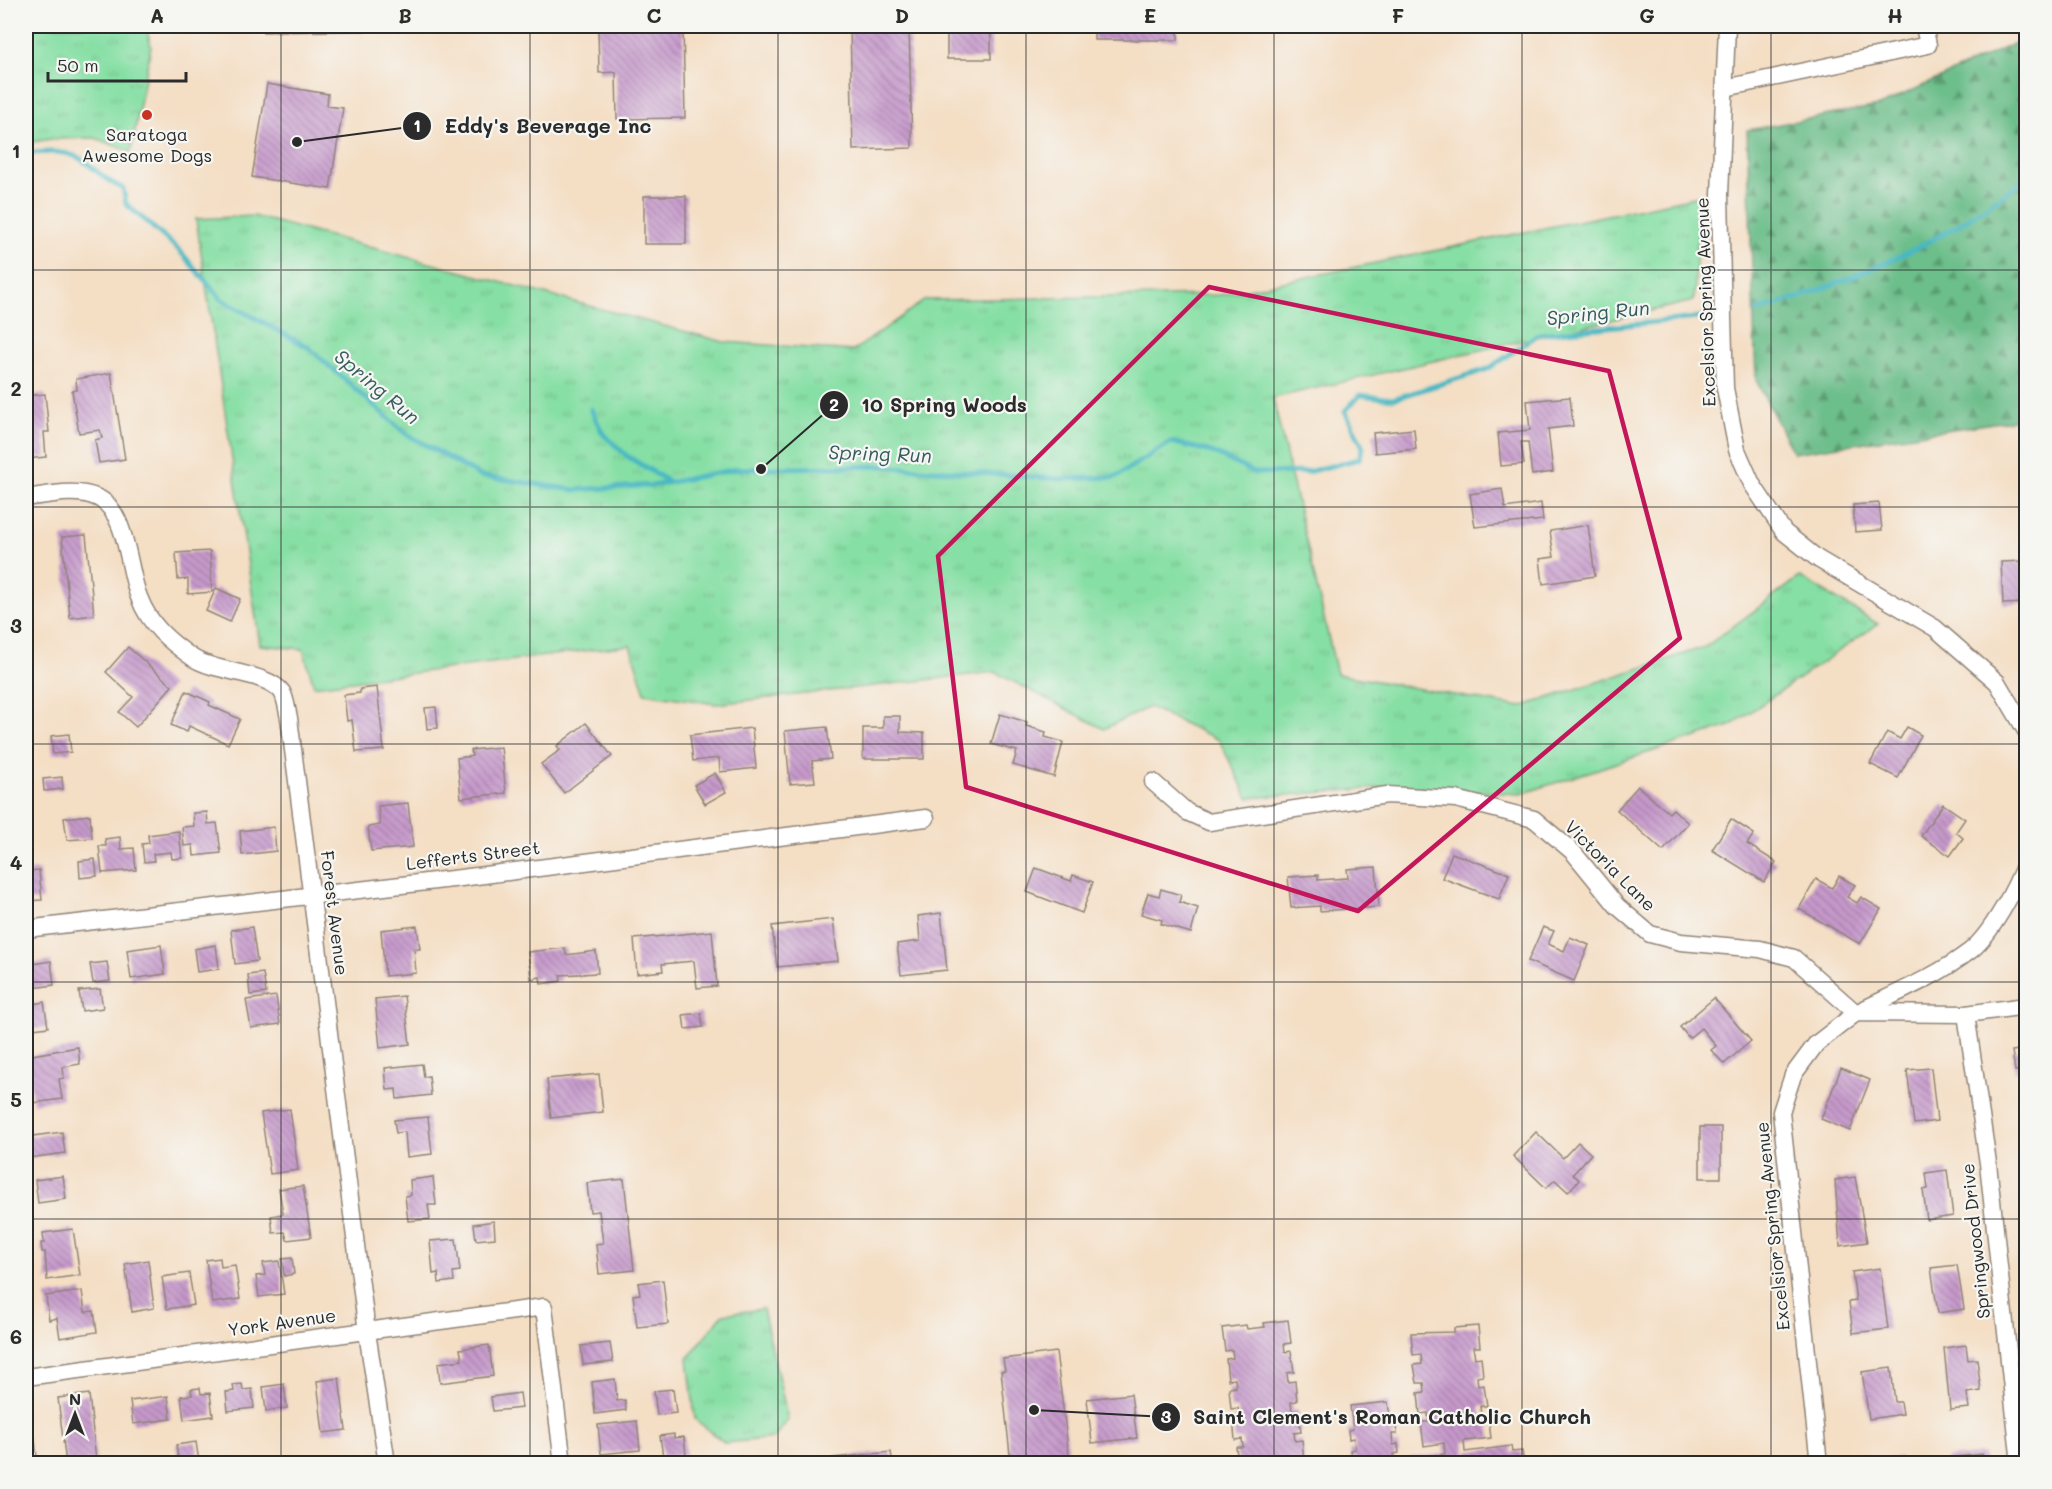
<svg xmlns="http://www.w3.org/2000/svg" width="2052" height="1489" font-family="Mali,sans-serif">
  <defs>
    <pattern id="forest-firs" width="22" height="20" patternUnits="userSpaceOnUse" patternTransform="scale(1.5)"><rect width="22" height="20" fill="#6cbe8a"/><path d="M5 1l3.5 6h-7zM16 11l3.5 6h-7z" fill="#599b71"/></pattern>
    <pattern id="park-tufts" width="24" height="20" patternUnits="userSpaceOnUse" patternTransform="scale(1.5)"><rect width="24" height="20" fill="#86dfa4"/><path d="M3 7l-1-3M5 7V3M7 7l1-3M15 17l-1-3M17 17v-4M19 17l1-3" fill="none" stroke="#74c08d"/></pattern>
    <pattern id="building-back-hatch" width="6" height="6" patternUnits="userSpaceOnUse" patternTransform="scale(1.5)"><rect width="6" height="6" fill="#c699cb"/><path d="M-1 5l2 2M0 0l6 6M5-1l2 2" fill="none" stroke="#a17da5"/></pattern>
  </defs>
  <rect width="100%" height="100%" fill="#f6f6f2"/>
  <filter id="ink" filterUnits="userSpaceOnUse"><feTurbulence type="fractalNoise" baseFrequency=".0167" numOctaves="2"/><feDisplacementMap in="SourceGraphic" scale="12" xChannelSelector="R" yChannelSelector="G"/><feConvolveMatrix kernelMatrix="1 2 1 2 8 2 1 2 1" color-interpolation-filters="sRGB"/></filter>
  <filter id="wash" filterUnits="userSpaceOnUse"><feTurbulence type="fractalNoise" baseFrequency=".008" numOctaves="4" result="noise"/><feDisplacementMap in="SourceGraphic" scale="24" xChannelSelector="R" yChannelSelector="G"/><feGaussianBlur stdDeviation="1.35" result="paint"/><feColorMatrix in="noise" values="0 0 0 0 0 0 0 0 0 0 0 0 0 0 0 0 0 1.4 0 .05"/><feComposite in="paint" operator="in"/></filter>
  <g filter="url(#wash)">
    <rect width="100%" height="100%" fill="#f4dec4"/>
    <polygon fill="url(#forest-firs)" stroke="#4c745a" stroke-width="1.5" points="2026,38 2026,418 1793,453 1756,380 1747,130 1879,106"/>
    <g fill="url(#park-tufts)" stroke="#588568" stroke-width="1.5">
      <polygon points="26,26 146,26 151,46 131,152 95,138 51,139 26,143"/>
      <polygon points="1700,196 1694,301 1273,398 1337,674 1521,707 1705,647 1800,577 1878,624 1730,726 1521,794 1391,787 1248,798 1219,740 1149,707 1104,729 995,672 716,704 645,693 630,645 314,686 303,649 260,645 196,219 254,216 724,342 853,351 925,300 1220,295"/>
      <polygon points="763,1309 788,1420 774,1438 725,1443 695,1419 688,1358 723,1314"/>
    </g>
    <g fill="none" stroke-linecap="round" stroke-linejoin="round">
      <g stroke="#49b8c2" stroke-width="5">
        <path d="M31,153C47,152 64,150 79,158C95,167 105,182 123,188L126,204L179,250L222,300L308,347L405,433L480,476L575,490L657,485L736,469L878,466L1062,479L1115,477L1171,442L1212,452L1255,473L1307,472L1359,459L1363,447L1345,411L1360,395L1393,399L1488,369L1539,334L1706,317"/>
        <path d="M1757,311C1822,291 1883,267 1943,234C1970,219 1995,200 2020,183L2026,174"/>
        <polyline points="591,409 603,434 627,456 669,482"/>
      </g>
    </g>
    <g id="blocks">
      <g fill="url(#building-back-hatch)">
        <polygon points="263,26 432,26 433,30 263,32"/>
        <polygon points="598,26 683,26 685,118 617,119 616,72 599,73"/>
        <polygon points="850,26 909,26 912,148 853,150"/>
        <rect x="1094" y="26" width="84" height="14"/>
        <rect x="947" y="30" width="44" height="29"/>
        <polygon points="267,84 328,94 327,106 343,108 330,189 252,177"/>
        <rect x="644" y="196" width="42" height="48"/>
        <polygon points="111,373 125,459 99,463 95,440 102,438 100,430 79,433 72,391 77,390 76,379"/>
        <polygon points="45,394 49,432 44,432 46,457 26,459 26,396"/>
        <polygon points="1570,397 1573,426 1548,429 1553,472 1532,475 1528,442 1521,442 1524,464 1501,466 1498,433 1530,430 1527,401"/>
        <polygon points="1414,429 1416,449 1375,453 1373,433"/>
        <polygon points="1502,489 1505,508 1541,503 1543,520 1475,527 1470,494"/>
        <polygon points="1879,503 1882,530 1855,532 1853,505"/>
        <polygon points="1588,525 1595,576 1543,584 1540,559 1554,557 1550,531"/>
        <polygon points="86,535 94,615 70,618 62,537"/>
        <polygon points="210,551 212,592 188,594 188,579 178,580 176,553"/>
        <polygon points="2026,561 2026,603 2003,604 2001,562"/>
        <polygon points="216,588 240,599 230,622 206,611"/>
        <polygon points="128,647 172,686 136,727 119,712 133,697 106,672"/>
        <polygon points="377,687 384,750 356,752 352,720 347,721 344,695 360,693 360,689"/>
        <polygon points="186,691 210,702 209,705 240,719 228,744 189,726 187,732 171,725"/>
        <polygon points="436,707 438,728 427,729 425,708"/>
        <polygon points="1000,714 1027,722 1026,726 1046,732 1045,737 1063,742 1054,777 1013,765 1017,751 991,744"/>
        <polygon points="883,716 900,716 900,732 924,733 924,759 863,759 863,728 883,728"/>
        <polygon points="586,723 612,756 564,793 541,764 560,750 557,746"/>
        <polygon points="827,727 831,759 812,761 815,782 790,784 785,731"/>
        <polygon points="1907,727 1921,735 1898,778 1870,764 1887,732 1900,739"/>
        <polygon points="752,728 756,768 720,772 719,758 693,761 690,735"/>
        <polygon points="69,734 71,752 53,754 51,736"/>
        <polygon points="501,747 506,793 461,798 457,758 472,756 471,750"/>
        <polygon points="715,773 726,792 705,804 694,785"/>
        <polygon points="62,777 63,789 44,791 43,779"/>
        <polygon points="1638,786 1669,813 1673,809 1688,823 1663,851 1617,810"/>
        <polygon points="408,803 413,847 371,851 368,827 380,825 378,806"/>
        <polygon points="1943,804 1965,819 1956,832 1963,838 1950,856 1921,836"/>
        <polygon points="207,812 208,824 217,823 221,853 194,856 193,845 184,846 182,827 194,826 193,813"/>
        <polygon points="90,815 92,838 67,840 64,818"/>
        <polygon points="1731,819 1754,834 1747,844 1776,862 1764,882 1712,850"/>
        <polygon points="274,827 276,851 242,855 240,831"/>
        <polygon points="179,831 182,858 172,859 171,852 153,854 154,861 144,862 142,844 149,843 148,835"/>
        <polygon points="120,837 121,849 134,848 136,870 102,873 99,846 106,846 105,839"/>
        <polygon points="1452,853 1509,874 1499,899 1442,878"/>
        <polygon points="95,859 97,876 80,878 79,861"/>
        <polygon points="1376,867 1379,907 1320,911 1320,906 1291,908 1288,877 1318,875 1318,880 1348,878 1347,869"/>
        <polygon points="1036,868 1071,881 1073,875 1093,882 1082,913 1027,892"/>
        <polygon points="39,870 42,900 26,901 26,871"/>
        <polygon points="1839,876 1855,885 1847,897 1857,903 1861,897 1881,909 1860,944 1799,909 1816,879 1832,888"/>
        <polygon points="1161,889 1181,895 1179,902 1198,908 1191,933 1161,924 1162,920 1141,914 1148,893 1159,896"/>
        <polygon points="941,913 947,970 901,975 897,944 920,941 918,916"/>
        <polygon points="833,919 838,961 777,967 772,926"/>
        <polygon points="417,926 420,949 414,949 416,973 385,976 381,930"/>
        <polygon points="252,927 257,961 235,964 231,930"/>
        <polygon points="1543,927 1554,931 1548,944 1564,951 1570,937 1589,945 1574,981 1528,961"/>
        <polygon points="712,931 717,986 697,988 694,961 662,964 663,971 637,974 634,939"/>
        <polygon points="161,945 165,974 131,979 127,950"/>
        <polygon points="216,945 219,969 197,972 194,949"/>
        <polygon points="565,948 566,955 596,951 598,973 560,975 561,981 541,984 540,977 531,979 528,952"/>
        <polygon points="51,961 54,985 26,989 26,965"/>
        <polygon points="107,962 110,981 93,983 90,964"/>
        <polygon points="263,973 266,993 250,995 248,975"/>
        <polygon points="100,989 103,1008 82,1011 79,991"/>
        <polygon points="276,996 280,1024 251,1028 246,1000"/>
        <polygon points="404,996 410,1044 380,1048 375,999"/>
        <polygon points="1714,998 1751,1041 1724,1064 1711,1050 1716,1046 1701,1028 1689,1038 1680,1027"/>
        <polygon points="44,1002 48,1027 26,1030 26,1005"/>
        <polygon points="701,1013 703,1027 685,1029 683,1015"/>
        <polygon points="78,1047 80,1064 63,1067 64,1078 59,1079 62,1099 33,1103 30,1083 26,1083 27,1056"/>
        <polygon points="2026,1049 2026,1070 2015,1071 2012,1051"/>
        <polygon points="422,1064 424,1077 429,1076 431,1095 397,1099 396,1089 387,1090 385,1068"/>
        <polygon points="1841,1068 1870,1080 1850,1131 1821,1119"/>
        <polygon points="1931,1068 1937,1121 1914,1124 1907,1070"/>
        <polygon points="599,1074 603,1112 551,1118 547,1079"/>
        <polygon points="290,1109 298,1170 270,1174 261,1113"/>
        <polygon points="428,1117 432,1154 407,1157 405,1132 396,1133 394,1120"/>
        <rect x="1700" y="1127" width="21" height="51"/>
        <polygon points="62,1132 65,1153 29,1158 26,1137"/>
        <polygon points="1536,1132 1563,1158 1578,1142 1591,1154 1573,1174 1579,1180 1568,1192 1555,1180 1546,1188 1513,1156"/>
        <polygon points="1947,1170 1953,1216 1927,1220 1923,1190 1928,1189 1926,1173"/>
        <polygon points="63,1176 66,1199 38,1203 35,1180"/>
        <polygon points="433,1177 436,1205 428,1205 430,1219 408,1221 405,1196 411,1195 410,1180"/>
        <polygon points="1855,1177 1867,1242 1840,1246 1835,1180"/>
        <polygon points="624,1179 634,1270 599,1274 596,1244 603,1243 599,1211 590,1212 587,1183"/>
        <polygon points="303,1186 311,1237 287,1240 285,1232 273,1233 271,1216 283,1214 279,1189"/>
        <polygon points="494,1221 495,1238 476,1240 474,1224"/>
        <polygon points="73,1229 80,1275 47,1280 45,1252 42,1252 41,1243 44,1243 43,1233"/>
        <polygon points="456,1239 460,1271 453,1272 454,1281 439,1283 438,1273 433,1274 430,1241"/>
        <polygon points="220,1258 221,1267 235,1265 240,1299 212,1303 206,1260"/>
        <polygon points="292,1258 294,1274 284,1276 282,1259"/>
        <polygon points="148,1260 154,1308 132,1312 125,1264"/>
        <polygon points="279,1261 284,1294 259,1297 256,1276 265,1275 263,1263"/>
        <polygon points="1957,1265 1964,1309 1938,1313 1931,1268"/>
        <polygon points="1880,1268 1888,1329 1853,1333 1849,1302 1856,1301 1852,1272"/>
        <polygon points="189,1273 194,1305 167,1309 162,1277"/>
        <polygon points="663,1280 668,1324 637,1327 633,1295 640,1294 638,1283"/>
        <polygon points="82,1291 85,1312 94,1311 97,1332 60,1338 57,1318 49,1320 46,1296"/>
        <polygon points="1288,1320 1291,1343 1284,1344 1285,1352 1291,1351 1294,1372 1287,1373 1288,1382 1295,1381 1297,1401 1291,1402 1292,1411 1298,1410 1301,1432 1294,1433 1295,1441 1302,1440 1304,1462 1238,1464 1236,1447 1243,1447 1242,1439 1235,1440 1233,1418 1239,1417 1238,1408 1231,1409 1229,1388 1236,1387 1235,1379 1228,1380 1226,1359 1233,1358 1232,1350 1225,1351 1222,1328 1246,1325 1247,1329 1265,1327 1264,1323"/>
        <polygon points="1478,1326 1480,1347 1473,1347 1475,1358 1481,1357 1483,1376 1477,1377 1478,1386 1484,1385 1487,1406 1480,1406 1481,1415 1488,1415 1491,1438 1464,1441 1465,1452 1511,1446 1512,1452 1522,1451 1524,1464 1409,1464 1408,1458 1445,1454 1444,1443 1424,1446 1421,1422 1429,1422 1428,1413 1420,1414 1418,1393 1425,1392 1424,1383 1417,1383 1414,1365 1422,1364 1421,1354 1413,1355 1411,1333 1454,1332 1454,1328"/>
        <polygon points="610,1343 613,1362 583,1365 581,1346"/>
        <polygon points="489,1345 493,1376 440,1383 438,1363 462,1360 460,1349"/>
        <polygon points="1966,1345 1968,1360 1977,1359 1981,1391 1967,1393 1969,1408 1950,1410 1944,1348"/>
        <polygon points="1056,1352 1070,1464 1011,1464 1001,1371 1005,1371 1003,1359"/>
        <polygon points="1891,1368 1895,1402 1901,1402 1903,1414 1869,1419 1862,1372"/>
        <polygon points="339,1378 346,1430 323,1433 317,1381"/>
        <polygon points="615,1379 617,1401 625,1400 626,1410 595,1414 592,1382"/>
        <polygon points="242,1384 243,1390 252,1389 254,1408 228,1411 226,1392 234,1391 233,1385"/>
        <polygon points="284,1384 287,1408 266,1411 263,1387"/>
        <polygon points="200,1388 201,1394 210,1393 213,1416 184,1420 181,1396 192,1395 191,1389"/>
        <polygon points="673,1389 676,1413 657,1415 654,1391"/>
        <polygon points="520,1393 522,1408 493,1411 491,1397"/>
        <polygon points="89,1394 96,1460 66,1464 58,1398"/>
        <polygon points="1131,1394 1137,1438 1092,1443 1087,1399"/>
        <polygon points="168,1396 171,1419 133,1424 130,1401"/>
        <polygon points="1388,1402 1391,1425 1396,1424 1397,1434 1392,1434 1393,1445 1398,1444 1399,1453 1394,1454 1395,1464 1357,1464 1356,1458 1351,1459 1350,1450 1355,1449 1354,1438 1349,1439 1348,1430 1353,1429 1350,1406"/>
        <polygon points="637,1421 640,1450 601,1454 598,1425"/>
        <polygon points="674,1434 674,1438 684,1437 686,1455 663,1457 660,1436"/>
        <polygon points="196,1442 199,1462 179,1464 176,1445"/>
        <polygon points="891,1452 893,1464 834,1464 833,1458"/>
        <polygon points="1983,1454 1984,1464 1946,1464 1946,1458"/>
        <polygon points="1900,1457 1900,1464 1879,1464 1879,1460"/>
      </g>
    </g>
  </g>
  <g filter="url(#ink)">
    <use href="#blocks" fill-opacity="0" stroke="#908478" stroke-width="1.5"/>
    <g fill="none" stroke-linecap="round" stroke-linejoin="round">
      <defs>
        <g id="minor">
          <polyline points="1727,26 1720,195 1722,281 1725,388 1737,450 1752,484 1784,532 1818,559 1935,628 1997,682 2026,731"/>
          <polyline points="1725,88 1928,45 1924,26"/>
          <path d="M26,498C49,495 76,488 98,498C127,511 128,570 139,597C149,625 170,642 193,658C216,673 267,672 282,692C286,699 287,710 289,718L367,1332L387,1464"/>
          <path d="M1153,782L1187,812L1209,822L1387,795L1456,799L1534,819L1573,852L1617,906L1650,934L1681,942L1760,949L1794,958L1856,1013C1894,994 1936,977 1970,951C1991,935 2017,886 2026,861"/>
          <polyline points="26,929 461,878 926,818"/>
          <polyline points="1966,1014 1988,1163 2020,1464"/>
          <polyline points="26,1377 544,1307 563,1464"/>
          <polyline points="26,1439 29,1464"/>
          <polyline points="1819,1464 1781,1112 1793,1075 1816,1044 1856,1013 1966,1014 2026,1006"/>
        </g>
      </defs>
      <use href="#minor" stroke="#908478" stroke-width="19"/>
      <use href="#minor" stroke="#fff" stroke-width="16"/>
    </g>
  </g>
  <path fill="none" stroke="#c2185b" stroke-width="4.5" stroke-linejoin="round" d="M1209,287L1609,371L1680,638L1358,911L966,787L938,556Z"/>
  <path fill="none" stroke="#2b2b2b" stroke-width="1.5" stroke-opacity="0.55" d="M281,26V1464M530,26V1464M778,26V1464M1026,26V1464M1274,26V1464M1522,26V1464M1771,26V1464M26,270H2026M26,507H2026M26,744H2026M26,982H2026M26,1219H2026"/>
  <circle fill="#c8321e" stroke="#f6f6f2" stroke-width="2" cx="147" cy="115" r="6"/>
  <g text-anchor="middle" stroke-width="4.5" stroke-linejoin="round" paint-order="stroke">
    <g font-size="18" fill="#2b2b2b" stroke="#f6f6f2">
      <text x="147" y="141">Saratoga<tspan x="147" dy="21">Awesome Dogs</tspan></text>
    </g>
    <g font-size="18" fill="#2b2b2b" stroke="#f6f6f2">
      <text transform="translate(1706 302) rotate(-92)" y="6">Excelsior Spring Avenue</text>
      <text transform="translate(473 856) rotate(-7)" y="6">Lefferts Street</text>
      <text transform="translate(1610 866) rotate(45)" y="6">Victoria Lane</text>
      <text transform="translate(334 913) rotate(83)" y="6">Forest Avenue</text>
      <text transform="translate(1773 1226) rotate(-96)" y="6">Excelsior Spring Avenue</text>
      <text transform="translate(1976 1241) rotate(-96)" y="6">Springwood Drive</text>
      <text transform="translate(282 1323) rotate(-8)" y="6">York Avenue</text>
    </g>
    <g font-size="20" font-style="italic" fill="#365c60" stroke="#f6f6f2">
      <text transform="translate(1598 313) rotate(-6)" y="7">Spring Run</text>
      <text transform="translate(377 387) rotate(40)" y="7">Spring Run</text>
      <text transform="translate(880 454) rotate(2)" y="7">Spring Run</text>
    </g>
  </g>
  <path fill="none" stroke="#2b2b2b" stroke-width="2" d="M297 142L417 126M761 469L834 405M1034 1410L1166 1417"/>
  <g fill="#2b2b2b" stroke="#f6f6f2" stroke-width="2">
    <circle cx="297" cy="142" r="6"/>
    <circle cx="761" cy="469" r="6"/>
    <circle cx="1034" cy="1410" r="6"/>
    <circle cx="417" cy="126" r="15"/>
    <circle cx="834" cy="405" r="15"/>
    <circle cx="1166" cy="1417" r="15"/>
  </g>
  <g font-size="18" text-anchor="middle" font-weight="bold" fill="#fff">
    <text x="417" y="132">1</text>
    <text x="834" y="411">2</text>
    <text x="1166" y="1423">3</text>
  </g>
  <g font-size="20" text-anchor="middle" font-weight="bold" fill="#2b2b2b" stroke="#f6f6f2" stroke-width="4.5" stroke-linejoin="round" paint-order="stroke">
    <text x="548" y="133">Eddy's Beverage Inc</text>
    <text x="944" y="412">10 Spring Woods</text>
    <text x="1392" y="1424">Saint Clement's Roman Catholic Church</text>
  </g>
  <rect width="2052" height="1489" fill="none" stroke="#f6f6f2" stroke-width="66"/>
  <g transform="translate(75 1414)" stroke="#f6f6f2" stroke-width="4.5" paint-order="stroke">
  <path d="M0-4.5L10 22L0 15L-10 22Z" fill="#2b2b2b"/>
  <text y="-9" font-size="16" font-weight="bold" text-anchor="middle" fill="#2b2b2b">N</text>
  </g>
  <path d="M48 72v9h138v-9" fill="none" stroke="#2b2b2b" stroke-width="3"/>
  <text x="57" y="72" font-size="18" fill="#2b2b2b" stroke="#f6f6f2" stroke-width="4.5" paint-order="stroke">50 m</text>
  <rect x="33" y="33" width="1986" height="1423" fill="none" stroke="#2b2b2b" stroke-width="2"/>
  <g font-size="20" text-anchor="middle" font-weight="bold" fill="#2b2b2b">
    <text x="157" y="23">A</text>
    <text x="405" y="23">B</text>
    <text x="654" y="23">C</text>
    <text x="902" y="23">D</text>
    <text x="1150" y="23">E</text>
    <text x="1398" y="23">F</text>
    <text x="1647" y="23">G</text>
    <text x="1895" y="23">H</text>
    <text x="16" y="158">1</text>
    <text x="16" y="396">2</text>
    <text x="16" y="633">3</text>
    <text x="16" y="870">4</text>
    <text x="16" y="1107">5</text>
    <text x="16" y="1344">6</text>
  </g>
</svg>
